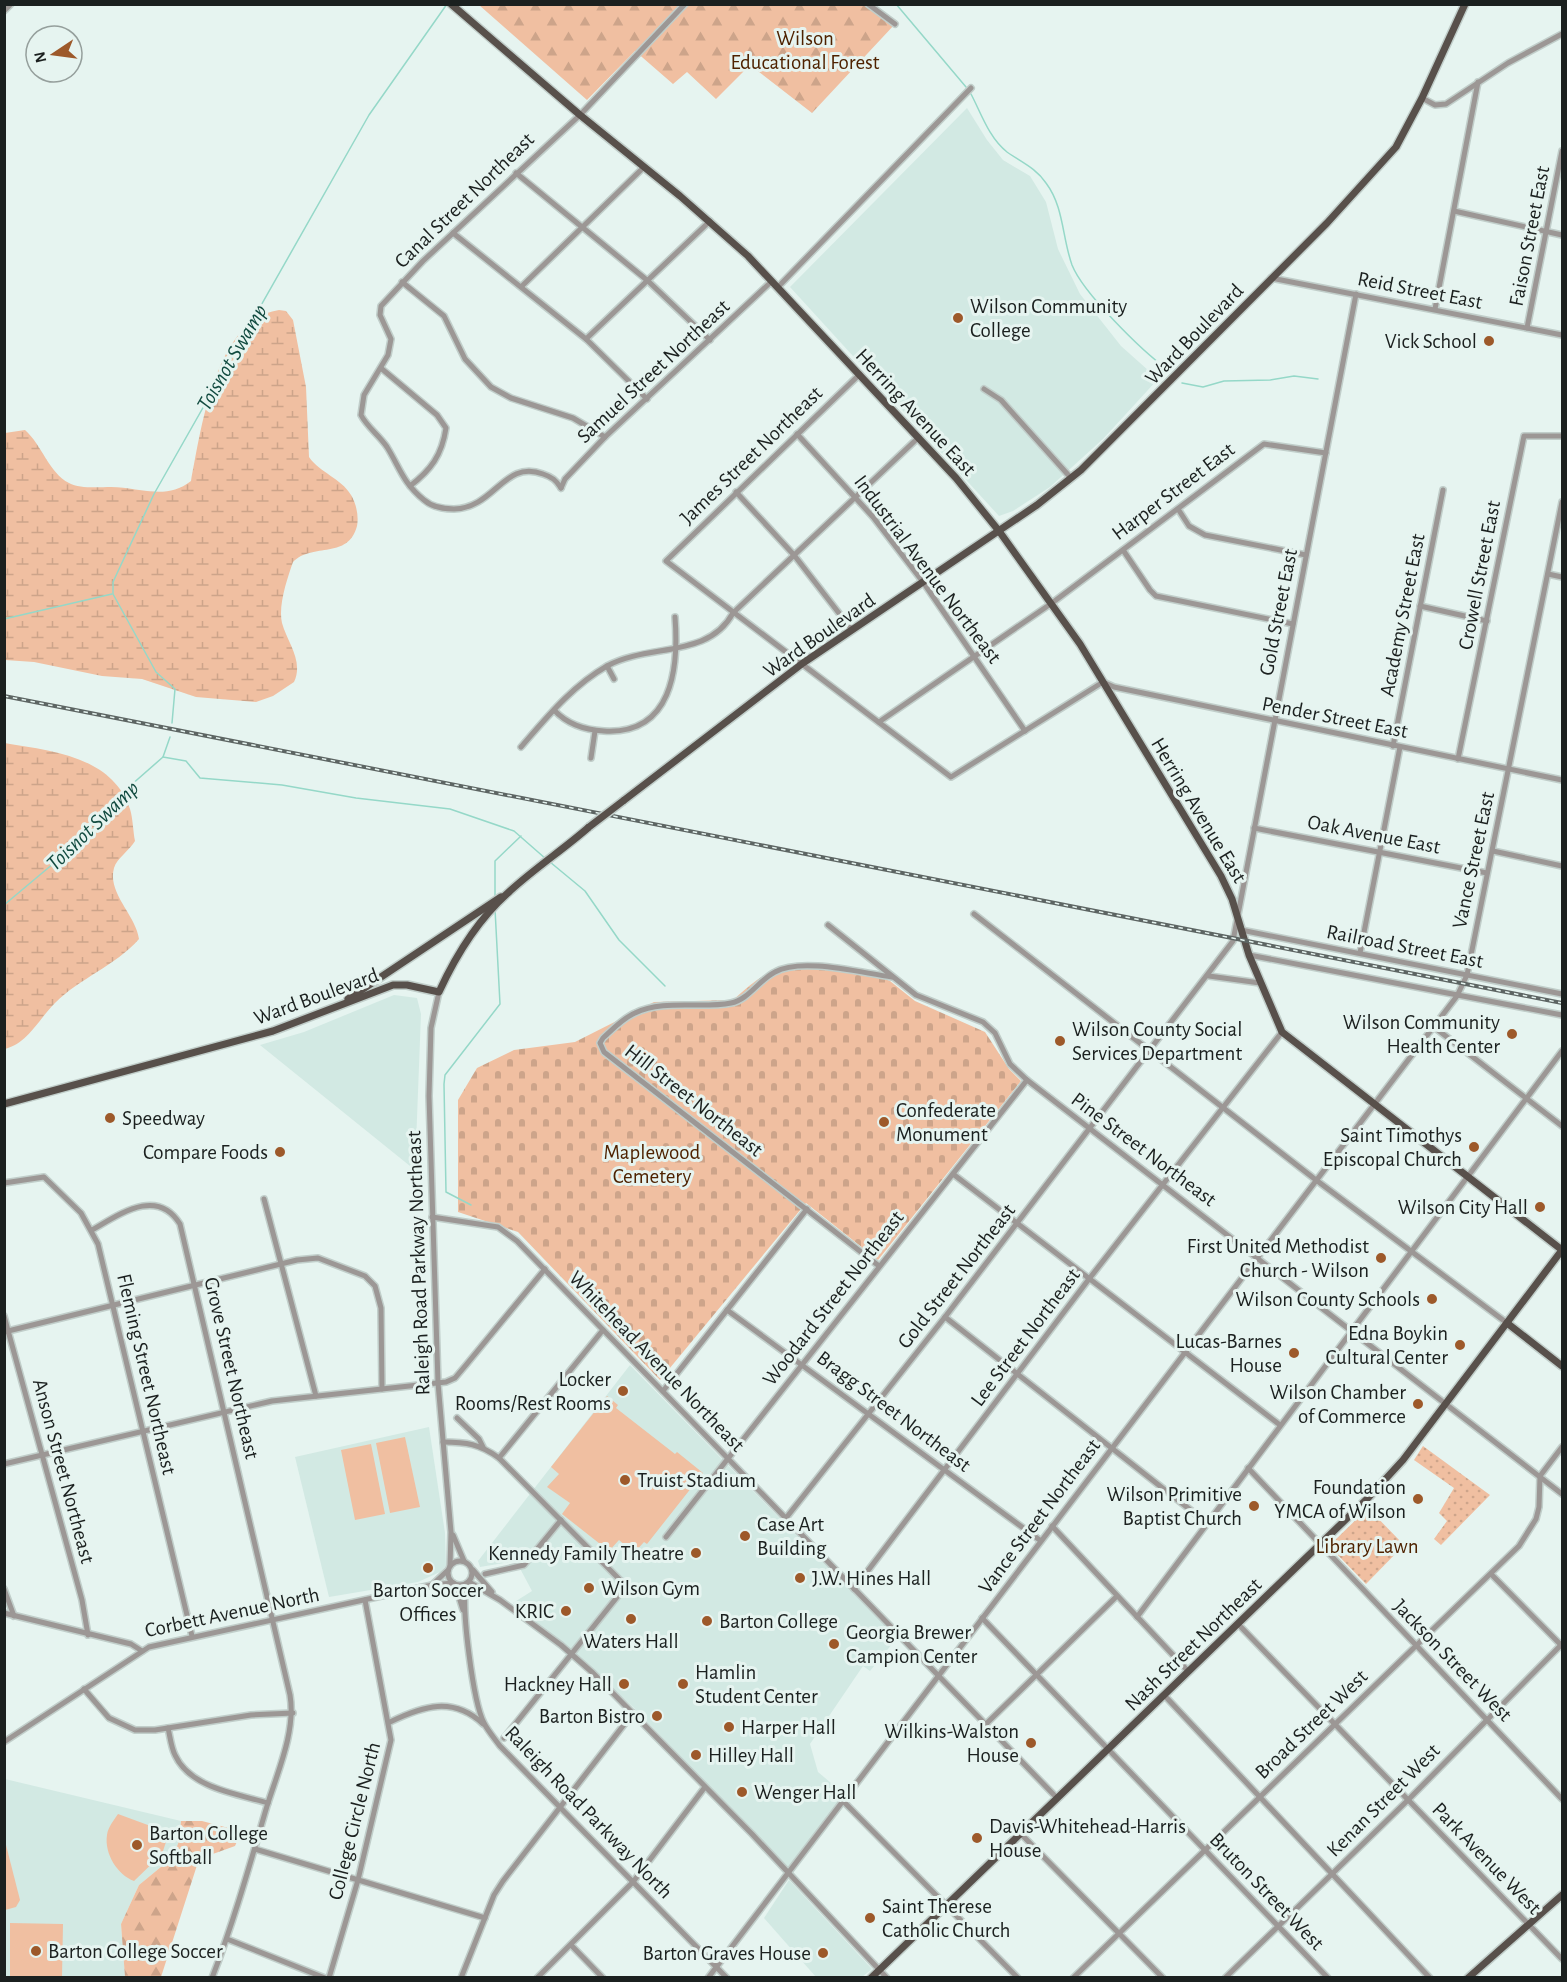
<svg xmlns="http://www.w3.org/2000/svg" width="1567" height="1982" font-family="'Alegreya Sans',sans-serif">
  <defs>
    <pattern id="grass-dots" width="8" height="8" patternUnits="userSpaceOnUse" patternTransform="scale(1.5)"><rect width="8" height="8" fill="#f0bfa1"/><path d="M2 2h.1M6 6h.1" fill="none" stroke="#cda48a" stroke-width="1.8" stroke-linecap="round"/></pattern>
    <pattern id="forest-firs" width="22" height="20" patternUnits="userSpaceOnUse" patternTransform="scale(1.5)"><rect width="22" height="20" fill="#f0bfa1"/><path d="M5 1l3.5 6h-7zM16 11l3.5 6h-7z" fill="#cda48a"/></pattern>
    <pattern id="wetland-marsh" width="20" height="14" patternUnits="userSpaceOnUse" patternTransform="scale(1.5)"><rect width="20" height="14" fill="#f0bfa1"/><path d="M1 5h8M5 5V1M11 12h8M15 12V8" fill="none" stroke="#cda48a"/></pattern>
    <pattern id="cemetery-stones" width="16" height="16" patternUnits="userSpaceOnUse" patternTransform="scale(1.5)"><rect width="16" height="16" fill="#f0bfa1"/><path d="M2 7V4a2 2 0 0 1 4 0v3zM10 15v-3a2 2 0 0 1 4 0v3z" fill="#cda48a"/></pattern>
  </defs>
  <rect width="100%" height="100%" fill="#e6f4f0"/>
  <g fill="#d2e9e3">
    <polygon points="967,108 987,140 1003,160 1030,176 1046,202 1058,249 1080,294 1121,346 1158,379 1103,439 1050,487 1013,511 999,516 790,287"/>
    <polygon points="394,995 417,998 421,1014 415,1170 260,1045 304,1032"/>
    <polygon points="630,1365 897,1638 870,1671 863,1666 810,1744 818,1772 844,1794 788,1869 633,1707 570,1650 513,1603 532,1591 516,1561 480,1567 478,1561"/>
    <polygon points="429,1427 445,1533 446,1566 440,1572 418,1582 329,1597 295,1457"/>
    <polygon points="5,1779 181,1821 179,1841 173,1857 139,1885 121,1924 125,1977 5,1978"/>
    <polygon points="789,1880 872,1969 862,1977 816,1977 764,1918"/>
  </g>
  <g fill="url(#grass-dots)">
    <polygon points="1423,1446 1490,1495 1441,1545 1434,1539 1447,1521 1439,1513 1454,1488 1414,1460"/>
    <polygon points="1368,1508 1404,1545 1366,1584 1329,1546"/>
  </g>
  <g fill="url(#forest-firs)">
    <polygon points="479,5 869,5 895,24 812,113 750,65 716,99 687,72 673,84 635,51 587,100"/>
    <polygon points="181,1821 202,1821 236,1830 239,1837 235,1846 199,1859 161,1977 125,1977 121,1924 139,1885 173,1857 179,1841"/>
  </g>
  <g fill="url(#wetland-marsh)">
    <path d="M279,310L286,311L293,320L306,387L309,457C320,473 341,478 351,495C356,503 359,516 357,526C348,560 313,542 293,562C287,579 278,606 282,623C287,642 304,661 294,682L273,696L256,702L196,697L142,679L102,676L34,662L5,660V433L25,430C42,445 49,473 69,483C80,489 99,487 111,487C139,487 166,501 191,481C201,430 215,319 279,310Z"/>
    <path d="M4,743C52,751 112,756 130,809C133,819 133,831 135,841C130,850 117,858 114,868C107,893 136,915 139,939C115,966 80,978 55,1003C39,1019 28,1043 5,1049Z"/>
  </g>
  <path fill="url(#cemetery-stones)" d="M814,964L868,972L890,981L915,1001L985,1032L1009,1069L1021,1081L878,1260L806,1203L660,1380L518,1232L458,1212V1100L477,1068L514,1050L575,1042L654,1002L733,1000C763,973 773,966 814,964Z"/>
  <g fill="#f0bfa1">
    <polygon points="607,1396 618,1405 616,1408 675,1454 677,1452 703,1473 647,1544 644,1542 634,1553 619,1540 609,1551 562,1514 570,1503 547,1487 559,1474 551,1467"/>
    <polygon points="405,1437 420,1507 390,1513 376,1443"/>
    <polygon points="371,1444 385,1514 355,1520 341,1450"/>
    <path d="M118,1814L156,1828L168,1836L162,1854L134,1881C118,1875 104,1854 107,1835C108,1827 114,1820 118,1814Z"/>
    <polygon points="5,1841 20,1900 16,1907 5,1910"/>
    <polygon points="10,1923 63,1924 62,1977 10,1977"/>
  </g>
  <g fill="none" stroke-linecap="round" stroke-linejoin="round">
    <g stroke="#95d8c8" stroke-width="1.5">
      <polyline points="896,4 966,87"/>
      <path d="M971,94C981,113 989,138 1007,152C1021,162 1036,168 1046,183C1064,207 1062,237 1072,265C1083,293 1142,351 1167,369"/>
      <polyline points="1182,383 1203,387 1224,381 1270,380 1294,376 1318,379"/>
      <polyline points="4,619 112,594"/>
      <polyline points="172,723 175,689 156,672 113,594 113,582 154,494 369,115 447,4"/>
      <polyline points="163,757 186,761 200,778 282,785 356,798 450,809 514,831 546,859"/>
      <polyline points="550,862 585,891 619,940 665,986"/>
      <polyline points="495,898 495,861 521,836"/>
      <polyline points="4,905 91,832 122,793 163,757 170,737"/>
      <polyline points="471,1205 446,1192 444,1084 445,1075 500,1004 495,909"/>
    </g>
    <defs>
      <g id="minor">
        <polyline points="868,4 895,24"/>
        <polyline points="4,11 11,4"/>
        <polyline points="1422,98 1435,105 1446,104 1508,63 1562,34"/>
        <polyline points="516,173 648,281 710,340"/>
        <polyline points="1454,211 1562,235"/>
        <polyline points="453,233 586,339 647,399"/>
        <polyline points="1271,278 1562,335"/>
        <polyline points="402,282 444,316 465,359 491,387 511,398 573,418 605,437"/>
        <polyline points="522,286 644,167"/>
        <polyline points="778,287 971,88"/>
        <polyline points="1435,309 1478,82"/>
        <polyline points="1527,328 1562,151"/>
        <polyline points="586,339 710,221"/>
        <path d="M382,369L437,415L446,428C442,455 431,470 410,486"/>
        <polyline points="860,374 666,561 951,777 1103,682 1114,687 1562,780"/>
        <polyline points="984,389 1001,400 1071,478"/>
        <polyline points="797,434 873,517 923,582 1025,731"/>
        <path d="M561,488C556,480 552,477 543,474C504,459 495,508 454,509C443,509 432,507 424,500C403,483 400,468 387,447C379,435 367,427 361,415L364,395L388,355L391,339L380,315L381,306L423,261L580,115L685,4"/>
        <polyline points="561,488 565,479 605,437 772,281"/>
        <polyline points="736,492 794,555 852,630"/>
        <polyline points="1178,509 1189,526 1205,535 1306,555"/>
        <polyline points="1123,550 1150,590 1156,596 1293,624"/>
        <polyline points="1548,574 1562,577"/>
        <polyline points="1420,606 1487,621"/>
        <polyline points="607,666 614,679"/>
        <path d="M554,710C567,724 584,730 604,731C672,735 679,669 675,617"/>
        <polyline points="879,722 1052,603 1264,444 1326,453"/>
        <polyline points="1393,746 1443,490"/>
        <path d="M521,747C547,717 572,686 607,666C649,643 708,659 733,613L919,437"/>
        <polyline points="591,758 595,731"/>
        <polyline points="1458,759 1524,436 1562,436"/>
        <polyline points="1254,828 1487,873"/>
        <polyline points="1493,851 1562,866"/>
        <polyline points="974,914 1316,1180 1507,1323"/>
        <polyline points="828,925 916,995 983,1022 995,1033 1010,1064 1027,1080 1562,1494"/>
        <polyline points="1241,930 1562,994"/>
        <polyline points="1360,953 1400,747"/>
        <polyline points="1249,955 1562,1015"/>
        <polyline points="1209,976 1260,983"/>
        <polyline points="439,992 431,1028 429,1096 438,1383 451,1532 450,1566"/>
        <polyline points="1434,1027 1562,1126"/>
        <polyline points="953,1174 1280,1425"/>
        <polyline points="4,1183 44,1177 81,1213 98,1244 192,1636"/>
        <polyline points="264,1199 316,1396"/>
        <polyline points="432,1217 498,1227 517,1241 1057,1798"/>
        <path d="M92,1230C120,1214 157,1187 180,1224L290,1695C296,1731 278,1771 267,1806C250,1864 234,1921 212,1978"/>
        <path d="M879,1266L604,1052L600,1043L603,1038C613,1029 623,1018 635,1013C664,999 701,1009 731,1003C748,1000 759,980 775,972C802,957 861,973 892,977"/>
        <polyline points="727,1310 1041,1541"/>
        <polyline points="4,1316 82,1600 88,1635"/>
        <polyline points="945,1317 1207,1523"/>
        <polyline points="4,1332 297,1260 318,1258 365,1276 375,1286 381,1308 382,1389"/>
        <polyline points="663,1391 807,1209"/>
        <polyline points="457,1418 479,1439 483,1447"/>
        <path d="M443,1442C466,1442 480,1444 499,1458L626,1586L504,1738"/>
        <polyline points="499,1458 603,1330"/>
        <polyline points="4,1464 272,1401 446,1382 455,1378 466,1365 545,1269"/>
        <polyline points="1248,1468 1562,1799"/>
        <polyline points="786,1518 945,1317 1233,941 1356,294"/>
        <polyline points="1052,1526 1188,1671"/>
        <polyline points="453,1535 464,1561"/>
        <polyline points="666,1537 1027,1080"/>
        <circle cx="460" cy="1573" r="12"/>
        <polyline points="473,1570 492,1592"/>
        <polyline points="485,1574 524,1565 561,1520"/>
        <polyline points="1491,1574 1562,1646"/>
        <polyline points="469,1582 500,1600 561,1645 593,1673 752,1834 887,1978"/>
        <polyline points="455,1584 463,1610"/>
        <path d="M466,1584C461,1607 473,1702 484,1723C488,1731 495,1739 500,1746L727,1978"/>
        <polyline points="432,1585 447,1571"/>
        <polyline points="4,1589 14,1616"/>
        <polyline points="854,1589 1089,1279 1282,1032"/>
        <polyline points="4,1613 131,1644 142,1651"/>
        <polyline points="1137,1617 1562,1051"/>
        <polyline points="982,1618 1328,1978"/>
        <polyline points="1238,1624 1562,1959"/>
        <polyline points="84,1689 109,1718 135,1730 155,1730 251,1715 293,1713"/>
        <polyline points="1164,1695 1430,1978"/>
        <path d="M390,1722C423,1706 453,1696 483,1724"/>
        <polyline points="986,1724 1117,1596"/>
        <path d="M168,1728C170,1736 171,1747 175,1755C190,1788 237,1794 268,1803"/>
        <polyline points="4,1742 149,1647 432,1585 453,1583"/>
        <polyline points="844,1802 1018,1978"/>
        <polyline points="1021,1834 1163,1978"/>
        <polyline points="255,1849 485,1918"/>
        <polyline points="227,1939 325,1978"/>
        <polyline points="571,1945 603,1978"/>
        <polyline points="329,1978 358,1880 391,1740 365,1600"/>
        <polyline points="461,1978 494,1895 503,1881 633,1713"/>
        <polyline points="537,1978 633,1882 705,1787"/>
        <polyline points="708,1978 1457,996 1467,975 1562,502"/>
        <polyline points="1073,1978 1519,1546 1536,1519 1539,1507 1540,1476 1562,1447"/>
        <polyline points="1225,1978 1407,1801 1562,1644"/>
      </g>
      <g id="major">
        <polyline points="451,4 580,115 680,196 748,256 956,478 999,531 1080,644 1221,876 1232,899 1249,955 1282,1032 1562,1250"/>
        <polyline points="623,801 803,663 1037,505 1081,470 1327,223 1396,147 1422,98 1465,4"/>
        <polyline points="348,999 501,897"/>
        <path d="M4,1104L273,1031L393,985H407L439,992C456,955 479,918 510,891C535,868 564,849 589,827"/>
        <polyline points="1507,1323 1562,1366"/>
        <polyline points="871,1978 1369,1497 1403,1460 1562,1250"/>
        <polyline points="1468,1978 1562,1895"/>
      </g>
    </defs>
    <use href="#minor" stroke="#c1ceca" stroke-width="8"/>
    <use href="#major" stroke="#c1ceca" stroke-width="10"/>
    <use href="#minor" stroke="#9c9795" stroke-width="5"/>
    <use href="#major" stroke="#58504b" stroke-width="7"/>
    <defs>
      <polyline id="rail" points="4,696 1562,1003"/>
    </defs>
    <use href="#rail" stroke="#5d6563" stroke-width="4"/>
    <use href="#rail" stroke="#e6f4f0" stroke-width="1.5" stroke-dasharray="4.5" stroke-linecap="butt"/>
    <defs>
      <polyline id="major-bridge" points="589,827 623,801"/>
    </defs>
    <use href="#major-bridge" stroke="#c1ceca" stroke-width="10" stroke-linecap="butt"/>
    <use href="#major-bridge" stroke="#58504b" stroke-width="7"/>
  </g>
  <g fill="#9d592a" stroke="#e6f4f0" stroke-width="2">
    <circle cx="958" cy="318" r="6"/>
    <circle cx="1489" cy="341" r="6"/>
    <circle cx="1512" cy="1034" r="6"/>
    <circle cx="1060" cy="1041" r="6"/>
    <circle cx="110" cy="1118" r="6"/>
    <circle cx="884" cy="1122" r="6"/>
    <circle cx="1474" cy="1147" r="6"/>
    <circle cx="280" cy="1152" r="6"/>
    <circle cx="1540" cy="1207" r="6"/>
    <circle cx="1381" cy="1258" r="6"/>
    <circle cx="1432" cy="1299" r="6"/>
    <circle cx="1460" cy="1345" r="6"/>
    <circle cx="1294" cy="1353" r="6"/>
    <circle cx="623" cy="1391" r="6"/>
    <circle cx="1418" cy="1404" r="6"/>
    <circle cx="625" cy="1480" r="6"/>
    <circle cx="1418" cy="1499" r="6"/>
    <circle cx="1254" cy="1506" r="6"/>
    <circle cx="745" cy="1536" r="6"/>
    <circle cx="696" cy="1553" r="6"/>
    <circle cx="428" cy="1568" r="6"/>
    <circle cx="800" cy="1578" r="6"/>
    <circle cx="589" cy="1588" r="6"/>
    <circle cx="566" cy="1611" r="6"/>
    <circle cx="631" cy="1619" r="6"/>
    <circle cx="707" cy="1621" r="6"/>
    <circle cx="834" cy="1644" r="6"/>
    <circle cx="624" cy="1684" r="6"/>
    <circle cx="683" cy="1684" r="6"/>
    <circle cx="657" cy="1716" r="6"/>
    <circle cx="729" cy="1727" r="6"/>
    <circle cx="1031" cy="1743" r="6"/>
    <circle cx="696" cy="1755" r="6"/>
    <circle cx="742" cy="1792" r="6"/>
    <circle cx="977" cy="1838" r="6"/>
    <circle cx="137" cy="1845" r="6"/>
    <circle cx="870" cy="1918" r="6"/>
    <circle cx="36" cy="1951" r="6"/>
    <circle cx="823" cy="1953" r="6"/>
  </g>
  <g text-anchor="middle" stroke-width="6" stroke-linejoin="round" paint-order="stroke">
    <g font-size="21" fill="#4e2200" stroke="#e6f4f0">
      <text x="805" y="45">Wilson<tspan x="805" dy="24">Educational Forest</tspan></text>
      <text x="652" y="1159">Maplewood<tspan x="652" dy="24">Cemetery</tspan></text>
      <text x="1367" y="1553">Library Lawn</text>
    </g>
    <g font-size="21" fill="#1b201f" stroke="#e6f4f0">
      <text transform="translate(464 200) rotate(-44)" y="7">Canal Street Northeast</text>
      <text transform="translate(1529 236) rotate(-79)" y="7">Faison Street East</text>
      <text transform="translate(1420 290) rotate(11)" y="7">Reid Street East</text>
      <text transform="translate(1194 334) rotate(-46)" y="7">Ward Boulevard</text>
      <text transform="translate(653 371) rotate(-43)" y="7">Samuel Street Northeast</text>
      <text transform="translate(916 412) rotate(47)" y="7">Herring Avenue East</text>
      <text transform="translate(751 455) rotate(-44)" y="7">James Street Northeast</text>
      <text transform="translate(1173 491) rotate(-37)" y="7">Harper Street East</text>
      <text transform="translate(928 569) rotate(53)" y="7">Industrial Avenue Northeast</text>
      <text transform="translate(1479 575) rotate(-79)" y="7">Crowell Street East</text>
      <text transform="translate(1278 612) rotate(-79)" y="7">Gold Street East</text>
      <text transform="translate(1402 615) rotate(-79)" y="7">Academy Street East</text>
      <text transform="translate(819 635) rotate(-35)" y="7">Ward Boulevard</text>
      <text transform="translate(1335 717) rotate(11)" y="7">Pender Street East</text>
      <text transform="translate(1199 810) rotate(59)" y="7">Herring Avenue East</text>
      <text transform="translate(1374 834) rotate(11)" y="7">Oak Avenue East</text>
      <text transform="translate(1473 860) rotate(-78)" y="7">Vance Street East</text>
      <text transform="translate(1405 946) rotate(11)" y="7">Railroad Street East</text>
      <text transform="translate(316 996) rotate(-20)" y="7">Ward Boulevard</text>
      <text transform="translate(694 1100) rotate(38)" y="7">Hill Street Northeast</text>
      <text transform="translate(1144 1149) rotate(37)" y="7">Pine Street Northeast</text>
      <text transform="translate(418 1263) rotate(-92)" y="7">Raleigh Road Parkway Northeast</text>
      <text transform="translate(956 1276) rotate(-52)" y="7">Gold Street Northeast</text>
      <text transform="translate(833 1298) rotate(-52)" y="7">Woodard Street Northeast</text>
      <text transform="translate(1025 1337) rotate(-53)" y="7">Lee Street Northeast</text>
      <text transform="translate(657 1361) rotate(46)" y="7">Whitehead Avenue Northeast</text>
      <text transform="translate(232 1368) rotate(77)" y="7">Grove Street Northeast</text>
      <text transform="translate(147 1374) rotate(77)" y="7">Fleming Street Northeast</text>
      <text transform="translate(894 1411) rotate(37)" y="7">Bragg Street Northeast</text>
      <text transform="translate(64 1471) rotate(75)" y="7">Anson Street Northeast</text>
      <text transform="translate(1039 1516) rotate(-53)" y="7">Vance Street Northeast</text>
      <text transform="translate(232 1612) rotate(-12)" y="7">Corbett Avenue North</text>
      <text transform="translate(1193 1644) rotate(-44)" y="7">Nash Street Northeast</text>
      <text transform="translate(1453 1660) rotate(46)" y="7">Jackson Street West</text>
      <text transform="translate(1311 1724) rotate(-44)" y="7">Broad Street West</text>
      <text transform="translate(1383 1800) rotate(-45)" y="7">Kenan Street West</text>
      <text transform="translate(589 1812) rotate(46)" y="7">Raleigh Road Parkway North</text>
      <text transform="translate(354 1821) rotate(-76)" y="7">College Circle North</text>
      <text transform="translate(1487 1858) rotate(46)" y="7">Park Avenue West</text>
      <text transform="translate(1267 1891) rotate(46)" y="7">Bruton Street West</text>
    </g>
    <g font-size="21" fill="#1b201f" stroke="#e6f4f0" text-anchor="end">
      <text x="970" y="313" text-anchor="start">Wilson Community<tspan x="970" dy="24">College</tspan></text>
      <text x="1477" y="348">Vick School</text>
      <text x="1500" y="1029">Wilson Community<tspan x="1500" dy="24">Health Center</tspan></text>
      <text x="1072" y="1036" text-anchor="start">Wilson County Social<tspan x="1072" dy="24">Services Department</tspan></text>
      <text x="896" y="1117" text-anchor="start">Confederate<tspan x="896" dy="24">Monument</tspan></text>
      <text x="122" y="1125" text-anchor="start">Speedway</text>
      <text x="1462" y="1142">Saint Timothys<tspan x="1462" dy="24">Episcopal Church</tspan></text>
      <text x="268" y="1159">Compare Foods</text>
      <text x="1528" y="1214">Wilson City Hall</text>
      <text x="1369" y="1253">First United Methodist<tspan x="1369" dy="24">Church - Wilson</tspan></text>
      <text x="1420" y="1306">Wilson County Schools</text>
      <text x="1448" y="1340">Edna Boykin<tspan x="1448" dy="24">Cultural Center</tspan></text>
      <text x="1282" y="1348">Lucas-Barnes<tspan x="1282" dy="24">House</tspan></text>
      <text x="611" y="1386">Locker<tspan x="611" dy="24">Rooms/Rest Rooms</tspan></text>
      <text x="1406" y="1399">Wilson Chamber<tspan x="1406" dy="24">of Commerce</tspan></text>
      <text x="637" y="1487" text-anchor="start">Truist Stadium</text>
      <text x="1406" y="1494">Foundation<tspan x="1406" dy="24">YMCA of Wilson</tspan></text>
      <text x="1242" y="1501">Wilson Primitive<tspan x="1242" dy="24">Baptist Church</tspan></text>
      <text x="757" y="1531" text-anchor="start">Case Art<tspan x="757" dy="24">Building</tspan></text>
      <text x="684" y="1560">Kennedy Family Theatre</text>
      <text x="812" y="1585" text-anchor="start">J.W. Hines Hall</text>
      <text x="601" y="1595" text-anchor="start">Wilson Gym</text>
      <text x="428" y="1597" text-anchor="middle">Barton Soccer<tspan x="428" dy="24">Offices</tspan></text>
      <text x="554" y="1618">KRIC</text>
      <text x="719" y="1628" text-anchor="start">Barton College</text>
      <text x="846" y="1639" text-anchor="start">Georgia Brewer<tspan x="846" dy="24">Campion Center</tspan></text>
      <text x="631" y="1648" text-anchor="middle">Waters Hall</text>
      <text x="695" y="1679" text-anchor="start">Hamlin<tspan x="695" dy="24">Student Center</tspan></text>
      <text x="612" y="1691">Hackney Hall</text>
      <text x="645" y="1723">Barton Bistro</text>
      <text x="741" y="1734" text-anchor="start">Harper Hall</text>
      <text x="1019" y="1738">Wilkins-Walston<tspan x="1019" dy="24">House</tspan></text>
      <text x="708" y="1762" text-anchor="start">Hilley Hall</text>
      <text x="754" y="1799" text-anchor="start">Wenger Hall</text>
      <text x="989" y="1833" text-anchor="start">Davis-Whitehead-Harris<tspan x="989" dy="24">House</tspan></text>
      <text x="149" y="1840" text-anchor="start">Barton College<tspan x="149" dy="24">Softball</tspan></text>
      <text x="882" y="1913" text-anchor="start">Saint Therese<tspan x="882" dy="24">Catholic Church</tspan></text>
      <text x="48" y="1958" text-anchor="start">Barton College Soccer</text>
      <text x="811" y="1960">Barton Graves House</text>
    </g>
    <g font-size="22" font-style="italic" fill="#124b40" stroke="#e6f4f0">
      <text transform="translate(231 357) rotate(-60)" y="8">Toisnot Swamp</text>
      <text transform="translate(92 825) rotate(-44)" y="8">Toisnot Swamp</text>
    </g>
  </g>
  <rect width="1567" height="1982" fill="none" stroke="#1b201f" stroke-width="12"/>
  <g transform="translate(54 54) rotate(257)"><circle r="28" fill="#e6f4f0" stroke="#959f9c" stroke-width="1.5"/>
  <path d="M0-4.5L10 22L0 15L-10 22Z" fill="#9d592a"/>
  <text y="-9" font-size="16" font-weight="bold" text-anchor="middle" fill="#1b201f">N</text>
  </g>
</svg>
